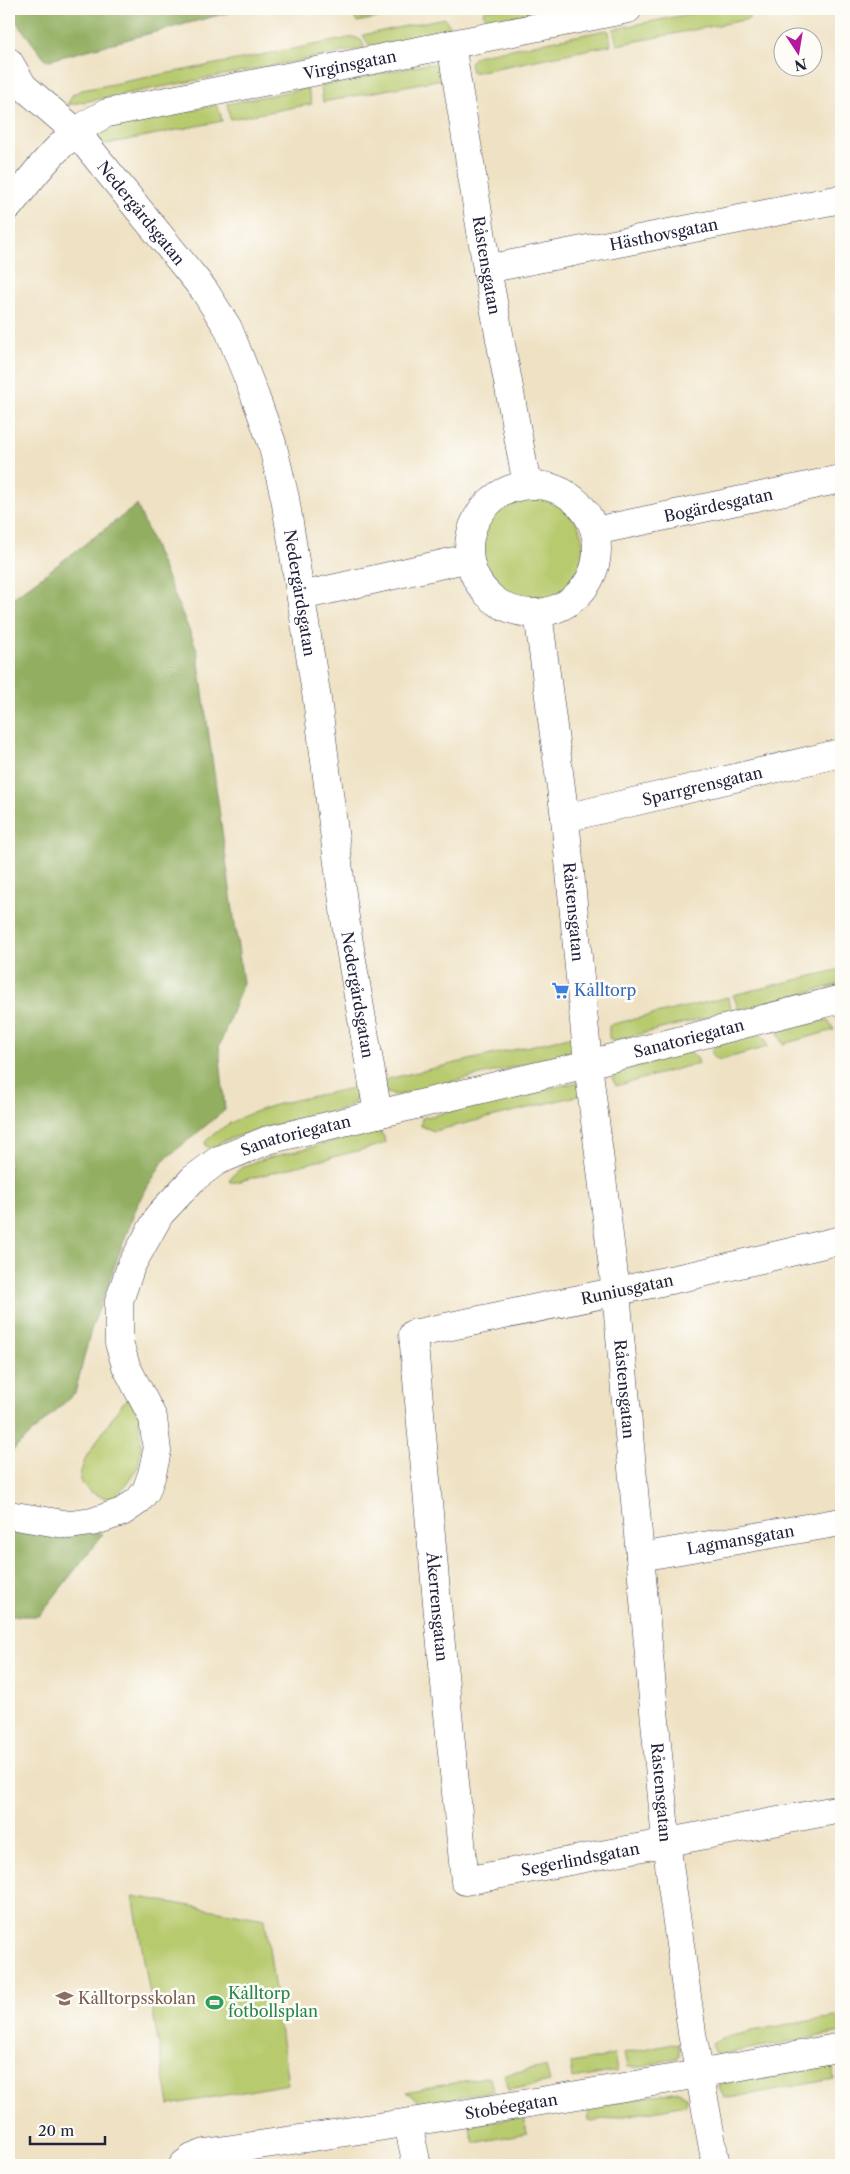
<svg xmlns="http://www.w3.org/2000/svg" width="850" height="2174" font-family="'Libre Caslon Text',serif">
  <rect width="100%" height="100%" fill="#fdfcf7"/>
  <filter id="ink" filterUnits="userSpaceOnUse"><feTurbulence type="fractalNoise" baseFrequency=".02" numOctaves="2"/><feDisplacementMap in="SourceGraphic" scale="10" xChannelSelector="R" yChannelSelector="G"/><feConvolveMatrix kernelMatrix="1 2 1 2 8 2 1 2 1" color-interpolation-filters="sRGB"/></filter>
  <filter id="wash" filterUnits="userSpaceOnUse"><feTurbulence type="fractalNoise" baseFrequency=".0096" numOctaves="4" result="noise"/><feDisplacementMap in="SourceGraphic" scale="20" xChannelSelector="R" yChannelSelector="G"/><feGaussianBlur stdDeviation="1.12" result="paint"/><feColorMatrix in="noise" values="0 0 0 0 0 0 0 0 0 0 0 0 0 0 0 0 0 1.4 0 .05"/><feComposite in="paint" operator="in"/></filter>
  <g filter="url(#wash)">
    <rect width="100%" height="100%" fill="#efe2c4"/>
    <g fill="#b8ca6e" stroke="#6d7654">
      <polygon points="385,9 420,9 357,22 355,20 357,13 362,18"/>
      <polygon points="492,9 547,9 547,12 491,23 483,13 485,10"/>
      <polygon points="715,9 747,9 749,19 617,45 613,29"/>
      <polygon points="444,18 454,31 370,47 363,35"/>
      <polygon points="606,30 609,31 611,45 472,73 470,62 476,56"/>
      <polygon points="354,37 361,40 365,48 67,105 73,94 82,90"/>
      <polygon points="427,64 435,64 440,68 442,79 323,102 321,88 323,85"/>
      <polygon points="305,88 308,90 312,104 230,119 227,104"/>
      <polygon points="216,105 220,113 222,121 107,144 95,138 96,130 104,128"/>
      <circle cx="530" cy="548" r="53"/>
      <polygon points="841,969 841,984 739,1010 733,995"/>
      <polygon points="728,997 732,1011 613,1041 609,1038 609,1025"/>
      <polygon points="828,1020 834,1030 783,1044 778,1033 779,1030"/>
      <polygon points="759,1034 766,1040 767,1047 720,1060 714,1058 711,1050 717,1045"/>
      <polygon points="577,1035 577,1050 559,1056 398,1095 386,1093 383,1080"/>
      <polygon points="684,1053 691,1053 697,1058 699,1063 616,1086 613,1080 614,1073"/>
      <polygon points="586,1080 585,1094 434,1131 421,1126 422,1118"/>
      <path d="M353,1088L358,1093L355,1102L343,1109L268,1127L223,1141L211,1149L206,1146L205,1142C242,1105 304,1099 353,1088Z"/>
      <polygon points="379,1130 384,1137 385,1143 380,1145 236,1182 230,1182 229,1179 241,1168 256,1161"/>
      <polygon points="129,1398 139,1416 141,1446 138,1467 126,1485 113,1498 105,1498 89,1491 82,1484 80,1474 86,1457 121,1405"/>
      <polygon points="133,1896 265,1919 288,2084 169,2105"/>
      <path d="M841,2016V2032L722,2054L715,2053L711,2045C724,2032 818,2020 841,2016Z"/>
      <polygon points="673,2043 679,2045 679,2057 643,2067 627,2067 624,2053"/>
      <polygon points="614,2055 617,2071 573,2079 571,2063"/>
      <polygon points="823,2064 829,2064 833,2070 834,2079 729,2098 724,2098 718,2085 729,2081"/>
      <polygon points="546,2067 550,2082 508,2090 504,2074"/>
      <polygon points="485,2077 490,2078 494,2091 423,2104 406,2092"/>
      <polygon points="679,2091 687,2097 686,2105 592,2122 589,2121 588,2111 590,2107"/>
      <polygon points="524,2116 527,2133 474,2143 469,2125"/>
    </g>
    <g fill="#92ae61" stroke="#5a684e">
      <polygon points="9,9 242,9 46,61 9,12"/>
      <polygon points="137,505 197,649 243,983 219,1047 225,1110 164,1160 138,1203 91,1330 75,1393 9,1454 9,601"/>
      <polygon points="9,1522 103,1534 39,1616 9,1616"/>
    </g>
  </g>
  <g filter="url(#ink)">
    <g fill="none" stroke-linecap="round" stroke-linejoin="round">
      <defs>
        <g id="minor">
          <path id="s1" d="M451,44L487,269L527,485"/>
          <path id="s2" d="M9,62L23,86L75,131L204,290L228,328L255,396L272,443L285,498L317,699L346,925L378,1114"/>
          <path id="s3" d="M9,206C39,169 63,134 107,113L628,9"/>
          <path id="s4" d="M487,269L841,199"/>
          <circle cx="533" cy="549" r="64"/>
          <path id="s5" d="M595,531L841,479"/>
          <polyline points="301,596 469,558"/>
          <path id="s6" d="M538,613L565,818L588,1064L616,1292L666,1842L692,2033L716,2165"/>
          <path id="s7" d="M565,818L841,753"/>
          <path id="s8" d="M841,1240L694,1275L413,1334L439,1625L465,1881L841,1809"/>
          <path id="s9" d="M9,1515L70,1525L92,1522L122,1512L138,1501L146,1491L152,1474L157,1451L153,1418L126,1366L119,1343V1301L131,1266L160,1214L193,1179L217,1161L268,1140L588,1064L841,999"/>
          <path id="s10" d="M640,1557L841,1522"/>
          <polyline points="408,2124 417,2165"/>
          <path id="s11" d="M183,2165L192,2158L205,2153C418,2122 630,2089 841,2047"/>
        </g>
      </defs>
      <use href="#minor" stroke="#413f50" stroke-width="29"/>
      <use href="#minor" stroke="#fff" stroke-width="28"/>
    </g>
  </g>
  <defs>
    <symbol id="supermarket-bare" viewBox="-9 -9 18 18"><path d="M-6-5.5h2.5l.6 2H6L4.5 2H-2.5L-4.4-4H-6ZM-1.5 3.2a1.3 1.3 0 1 0 .1 0ZM3 3.2a1.3 1.3 0 1 0 .1 0Z" fill="#3f7fe0" stroke="#fdfcf7" stroke-width="2.5" paint-order="stroke"/></symbol>
    <symbol id="school-bare" viewBox="-9 -9 18 18"><path d="M0-5L7-2L0 1L-7-2ZM-4 1L0 2.5L4 1V4Q0 6-4 4Z" fill="#8d6e63" stroke="#fdfcf7" stroke-width="2.5" paint-order="stroke"/></symbol>
    <symbol id="stadium-bare" viewBox="-9 -9 18 18"><path d="M0-5a6.5 5 0 1 0 0 10a6.5 5 0 1 0 0-10ZM-3.5-1.8h7v3.6h-7Z" fill="#2e9e5b" stroke="#fdfcf7" stroke-width="2.5" paint-order="stroke"/></symbol>
  </defs>
  <g fill-rule="evenodd">
    <use href="#supermarket-bare" x="548" y="978" width="25" height="25"/>
    <use href="#school-bare" x="52" y="1986" width="25" height="25"/>
    <use href="#stadium-bare" x="202" y="1990" width="25" height="25"/>
  </g>
  <g text-anchor="middle" stroke-width="5" stroke-linejoin="round" paint-order="stroke">
    <g font-size="16" fill="#22223b" stroke="#fdfcf7">
      <text dy="6" stroke="none"><textPath href="#s3" startOffset="384">Virginsgatan</textPath></text>
      <text dy="6" stroke="none"><textPath href="#s2" startOffset="202">Nedergårdsgatan</textPath></text>
      <text dy="6" stroke="none"><textPath href="#s4" startOffset="180">Hästhovsgatan</textPath></text>
      <text dy="6" stroke="none"><textPath href="#s1" startOffset="224">Råstensgatan</textPath></text>
      <text dy="6" stroke="none"><textPath href="#s5" startOffset="126">Bogärdesgatan</textPath></text>
      <text dy="6" stroke="none"><textPath href="#s2" startOffset="622">Nedergårdsgatan</textPath></text>
      <text dy="6" stroke="none"><textPath href="#s7" startOffset="141">Sparrgrensgatan</textPath></text>
      <text dy="6" stroke="none"><textPath href="#s6" startOffset="301">Råstensgatan</textPath></text>
      <text dy="6" stroke="none"><textPath href="#s2" startOffset="1028">Nedergårdsgatan</textPath></text>
      <text dy="6" stroke="none"><textPath href="#s9" startOffset="1010">Sanatoriegatan</textPath></text>
      <text dy="6" stroke="none"><textPath href="#s9" startOffset="605">Sanatoriegatan</textPath></text>
      <text transform="translate(627 1289) rotate(-12)" y="6">Runiusgatan</text>
      <text dy="6" stroke="none"><textPath href="#s6" startOffset="781">Råstensgatan</textPath></text>
      <text dy="6" stroke="none"><textPath href="#s10" startOffset="102">Lagmansgatan</textPath></text>
      <text dy="6" stroke="none"><textPath href="#s8" startOffset="712">Åkerrensgatan</textPath></text>
      <text dy="6" stroke="none"><textPath href="#s6" startOffset="1186">Råstensgatan</textPath></text>
      <text dy="6" stroke="none"><textPath href="#s8" startOffset="1105">Segerlindsgatan</textPath></text>
      <text dy="6" stroke="none"><textPath href="#s11" startOffset="335">Stobéegatan</textPath></text>
    </g>
    <g font-size="16" fill="#366cbe" stroke="#fdfcf7" text-anchor="start">
      <text x="574" y="996">Kålltorp</text>
    </g>
    <g font-size="16" fill="#27864d" stroke="#fdfcf7" text-anchor="start">
      <text x="228" y="1999">Kålltorp<tspan x="228" dy="18">fotbollsplan</tspan></text>
    </g>
    <g font-size="16" fill="#785e54" stroke="#fdfcf7" text-anchor="start">
      <text x="78" y="2004">Kålltorpsskolan</text>
    </g>
  </g>
  <rect width="850" height="2174" fill="none" stroke="#fdfcf7" stroke-width="30"/>
  <g transform="translate(798 52) rotate(168)"><circle r="24" fill="#fdfcf7" stroke="#a5a5ac"/>
  <path d="M0-4L9 19L0 12L-9 19Z" fill="#b5179e"/>
  <text y="-8" font-size="14" font-weight="bold" text-anchor="middle" fill="#22223b">N</text>
  </g>
  <path d="M30 2136v8h75v-8" fill="none" stroke="#22223b" stroke-width="2.5"/>
  <text x="38" y="2136" font-size="15" fill="#22223b" stroke="#fdfcf7" stroke-width="4" paint-order="stroke">20 m</text>
</svg>
